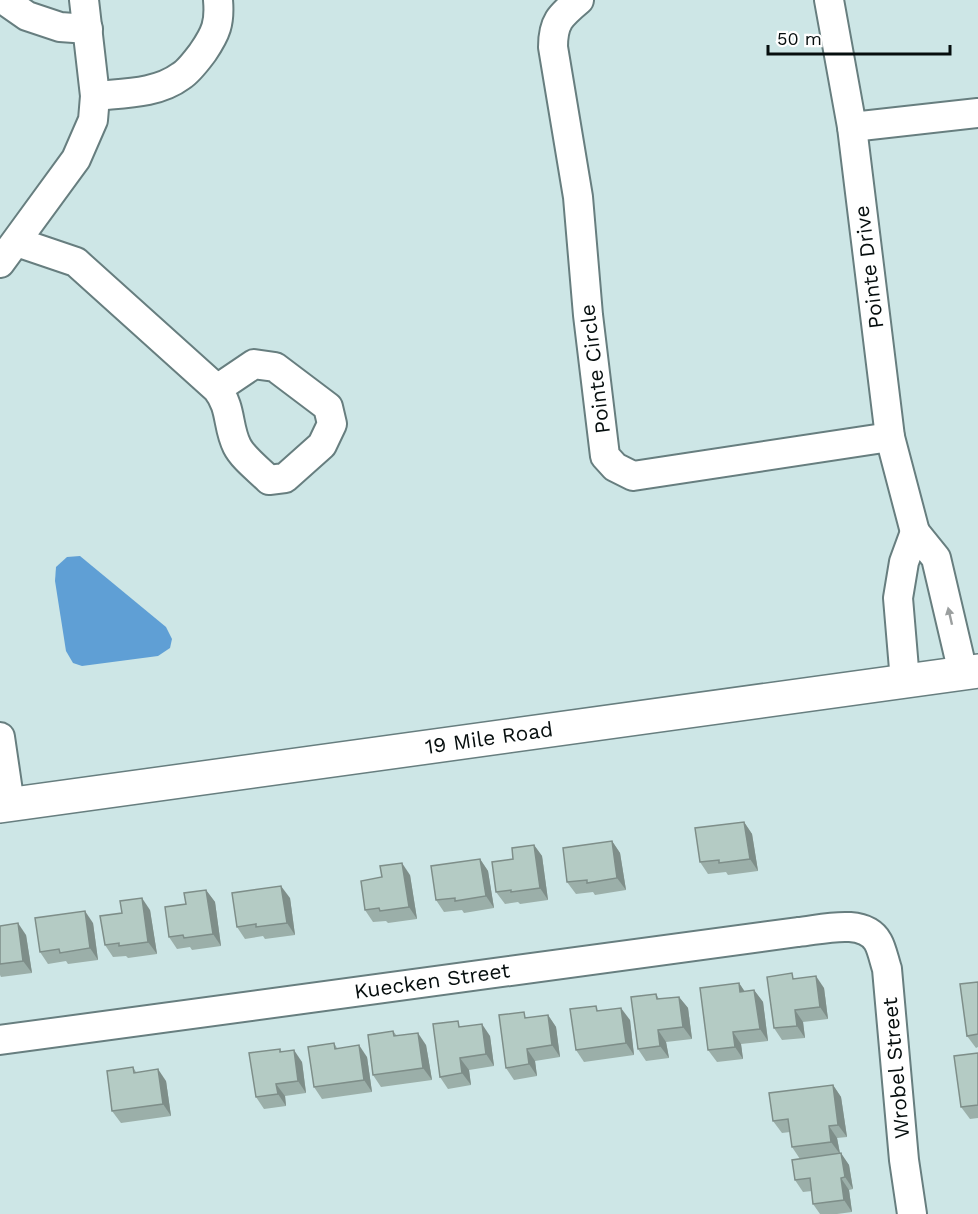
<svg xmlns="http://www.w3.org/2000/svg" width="978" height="1214" font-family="'Work Sans',sans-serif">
  <rect width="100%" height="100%" fill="#cde6e6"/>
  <polygon fill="#5f9fd5" points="80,556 166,627 172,639 170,648 158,656 82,666 73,663 66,651 55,581 56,567 67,557"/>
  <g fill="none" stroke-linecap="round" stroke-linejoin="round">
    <defs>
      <g id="minor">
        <polyline points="4,0 27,16 60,27 88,29"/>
        <path d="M579,0C560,16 553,22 553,47L578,197L588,315L605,456L615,467L633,476L890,437"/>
        <polyline points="829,0 852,127 890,437 915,532"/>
        <path d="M95,96C123,93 157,94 181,76C189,71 197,60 203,52C216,33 220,23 218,0"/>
        <polyline points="852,127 978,113"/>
        <path d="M17,242L76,262L217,389C232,408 227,426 237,446C243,458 259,470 269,480L285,478L322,445L332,424L328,407L275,367L254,364L217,389"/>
        <polyline points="0,263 76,159 93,120 95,96 84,0"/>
        <polyline points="905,681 898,598 904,562 915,532 936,558 963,673"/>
        <polyline points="0,737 10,805"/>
        <path d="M0,1040L798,932C821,930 864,917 878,942C882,949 884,960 887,969L904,1160L912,1214"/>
      </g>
      <polyline id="tertiary" points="0,806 978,671"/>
    </defs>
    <use href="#minor" stroke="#677e7f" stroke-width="32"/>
    <use href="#tertiary" stroke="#677e7f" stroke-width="36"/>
    <use href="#minor" stroke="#fff" stroke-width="28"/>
    <use href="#tertiary" stroke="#fff" stroke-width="33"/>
  </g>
  <g fill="#9bafa9">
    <polygon points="744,822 752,834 758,871 728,875 726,872 708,874 700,862"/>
    <polygon points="612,841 620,853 626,890 595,895 593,892 576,894 567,882"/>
    <polygon points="534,845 542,856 548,900 520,904 518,902 505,904 496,892 513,859"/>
    <polygon points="480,859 488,871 494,908 464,913 462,910 444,912 436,900"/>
    <polygon points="410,875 417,919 388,923 386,921 373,922 365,910"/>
    <polygon points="206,890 215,902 221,946 192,950 190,947 177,949 169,937 186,904"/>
    <polygon points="290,898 295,935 265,939 263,936 245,939 237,927"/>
    <polygon points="150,910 157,954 128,958 126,956 113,957 105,945"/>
    <polygon points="93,923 98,960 68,964 66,961 48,964 40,952"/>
    <polygon points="0,926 26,935 32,973 1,977 0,975"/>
    <polygon points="796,978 824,988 828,1019 803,1022 805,1038 782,1040 774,1028"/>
    <polygon points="978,982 978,1047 976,1048 967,1036"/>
    <polygon points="739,983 745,992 754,990 763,1002 768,1041 741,1044 743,1059 717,1062 708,1050"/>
    <polygon points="656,994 659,999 679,997 688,1008 692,1039 666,1042 669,1058 646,1061 638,1049"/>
    <polygon points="600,1011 630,1020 634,1055 584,1062 576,1050"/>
    <polygon points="548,1015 556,1027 560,1057 535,1061 537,1076 514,1080 506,1068 528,1018"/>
    <polygon points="462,1026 490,1036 494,1066 469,1070 471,1085 448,1089 440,1077"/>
    <polygon points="393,1031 397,1036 426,1045 432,1080 381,1087 373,1075"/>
    <polygon points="334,1043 337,1048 367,1057 372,1092 322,1099 314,1087"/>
    <polygon points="280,1049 282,1052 302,1062 306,1093 285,1096 286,1106 264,1109 256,1097"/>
    <polygon points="978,1053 978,1118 970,1119 961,1107"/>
    <polygon points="133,1067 136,1072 166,1081 171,1116 121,1123 112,1111"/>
    <polygon points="833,1085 841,1097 847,1137 837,1138 840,1153 849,1165 853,1189 849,1190 852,1212 837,1214 820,1214 813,1204 812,1191 803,1192 795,1180 800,1159 792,1147 790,1132 782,1133 773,1121"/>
  </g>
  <g fill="#7e8e89">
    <polygon points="744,822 752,834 758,871 750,859"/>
    <polygon points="612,841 620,853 626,890 617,878"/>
    <polygon points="534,845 542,856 548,900 540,888"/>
    <polygon points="480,859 488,871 494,908 486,896"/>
    <polygon points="402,863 410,875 417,919 409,907"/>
    <polygon points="281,886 290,898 295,935 287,923"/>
    <polygon points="206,890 215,902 221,946 213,934"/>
    <polygon points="142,898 150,910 157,954 148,942"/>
    <polygon points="85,911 93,923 98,960 90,948"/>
    <polygon points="18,923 26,935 32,973 23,961"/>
    <polygon points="816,976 824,988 828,1019 820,1007"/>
    <polygon points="739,983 747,995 740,992"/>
    <polygon points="754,990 763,1002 768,1041 760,1029"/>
    <polygon points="679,997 688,1008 692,1039 683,1027"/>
    <polygon points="621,1008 630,1020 634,1055 626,1043"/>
    <polygon points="795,1010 803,1022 805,1038 797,1026"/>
    <polygon points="548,1015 556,1027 560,1057 552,1045"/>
    <polygon points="482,1024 490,1036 494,1066 486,1054"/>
    <polygon points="658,1030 666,1042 669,1058 660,1046"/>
    <polygon points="733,1032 741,1044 743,1059 735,1047"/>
    <polygon points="418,1033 426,1045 432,1080 423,1068"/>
    <polygon points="359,1045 367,1057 372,1092 364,1080"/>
    <polygon points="527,1049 535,1061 537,1076 529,1064"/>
    <polygon points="294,1050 302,1062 306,1093 298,1081"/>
    <polygon points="460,1058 469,1070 471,1085 462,1073"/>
    <polygon points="158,1069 166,1081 171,1116 163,1104"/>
    <polygon points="276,1084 285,1096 286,1106 278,1094"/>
    <polygon points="833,1085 841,1097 847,1137 838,1125"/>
    <polygon points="829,1126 837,1138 840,1154 831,1142"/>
    <polygon points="841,1153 849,1165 853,1189 845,1177"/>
    <polygon points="841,1178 849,1190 852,1212 844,1200"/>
  </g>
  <g fill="#b4cbc4" stroke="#7e8e89" stroke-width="1.5">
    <polygon points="744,822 750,859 719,863 719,860 700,862 695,828"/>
    <polygon points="612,841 617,878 587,883 587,880 567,882 563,848"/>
    <polygon points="534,845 540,888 511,892 511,890 496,892 492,862 513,859 512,848"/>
    <polygon points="480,859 486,896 455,901 455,898 436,900 431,866"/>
    <polygon points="402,863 409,907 380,911 379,908 365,910 361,881 382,877 380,866"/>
    <polygon points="281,886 287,923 256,927 256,924 237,927 232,893"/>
    <polygon points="206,890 213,934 184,938 183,935 169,937 165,907 186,904 184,893"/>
    <polygon points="142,898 148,942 119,946 119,943 105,945 100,916 122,913 120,901"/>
    <polygon points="85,911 90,948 60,953 59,949 40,952 35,918"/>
    <polygon points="18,923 23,961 0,964 0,926"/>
    <polygon points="792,973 793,979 816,976 820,1007 795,1010 797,1026 774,1028 767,977"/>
    <polygon points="978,982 978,1034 967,1036 960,984"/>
    <polygon points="739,983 740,992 754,990 760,1029 733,1032 735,1047 708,1050 700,988"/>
    <polygon points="656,994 657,999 679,997 683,1027 658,1030 660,1046 638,1049 631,997"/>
    <polygon points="596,1006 597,1011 621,1008 626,1043 576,1050 570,1009"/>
    <polygon points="524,1012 525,1018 548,1015 552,1045 527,1049 529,1064 506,1068 499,1015"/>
    <polygon points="458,1021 459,1027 482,1024 486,1054 460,1058 462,1073 440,1077 433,1024"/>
    <polygon points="393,1031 394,1036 418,1033 423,1068 373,1075 368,1035"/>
    <polygon points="334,1043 335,1049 359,1045 364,1080 314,1087 308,1047"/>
    <polygon points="280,1049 280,1052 294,1050 298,1081 276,1084 278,1094 256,1097 249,1053"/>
    <polygon points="978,1053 978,1105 961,1107 954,1056"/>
    <polygon points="133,1067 134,1073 158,1069 163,1104 112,1111 107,1071"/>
    <polygon points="833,1085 838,1125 829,1126 831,1142 792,1147 788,1119 773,1121 769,1093"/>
    <polygon points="841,1153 845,1177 841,1178 844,1200 813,1204 810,1178 795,1180 792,1160"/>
  </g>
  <defs><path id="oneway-solid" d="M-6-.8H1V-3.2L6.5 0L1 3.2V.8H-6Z" transform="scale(1.5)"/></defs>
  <use fill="#9b9f9f" href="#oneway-solid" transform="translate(950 616) rotate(-103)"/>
  <g text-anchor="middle" stroke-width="5" stroke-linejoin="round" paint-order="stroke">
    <g font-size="21" fill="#060e0e" stroke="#fff">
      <text transform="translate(869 267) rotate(-97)" y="7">Pointe Drive</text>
      <text transform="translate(595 369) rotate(-97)" y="7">Pointe Circle</text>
      <text transform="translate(489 738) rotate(-8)" y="7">19 Mile Road</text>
      <text transform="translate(432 981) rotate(-8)" y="7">Kuecken Street</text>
      <text transform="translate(896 1068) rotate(-95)" y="7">Wrobel Street</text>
    </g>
  </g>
  <path d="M768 45v9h182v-9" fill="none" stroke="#060e0e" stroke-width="3"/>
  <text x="777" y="45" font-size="18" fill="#060e0e" stroke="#ffffff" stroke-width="4.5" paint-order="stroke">50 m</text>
</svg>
